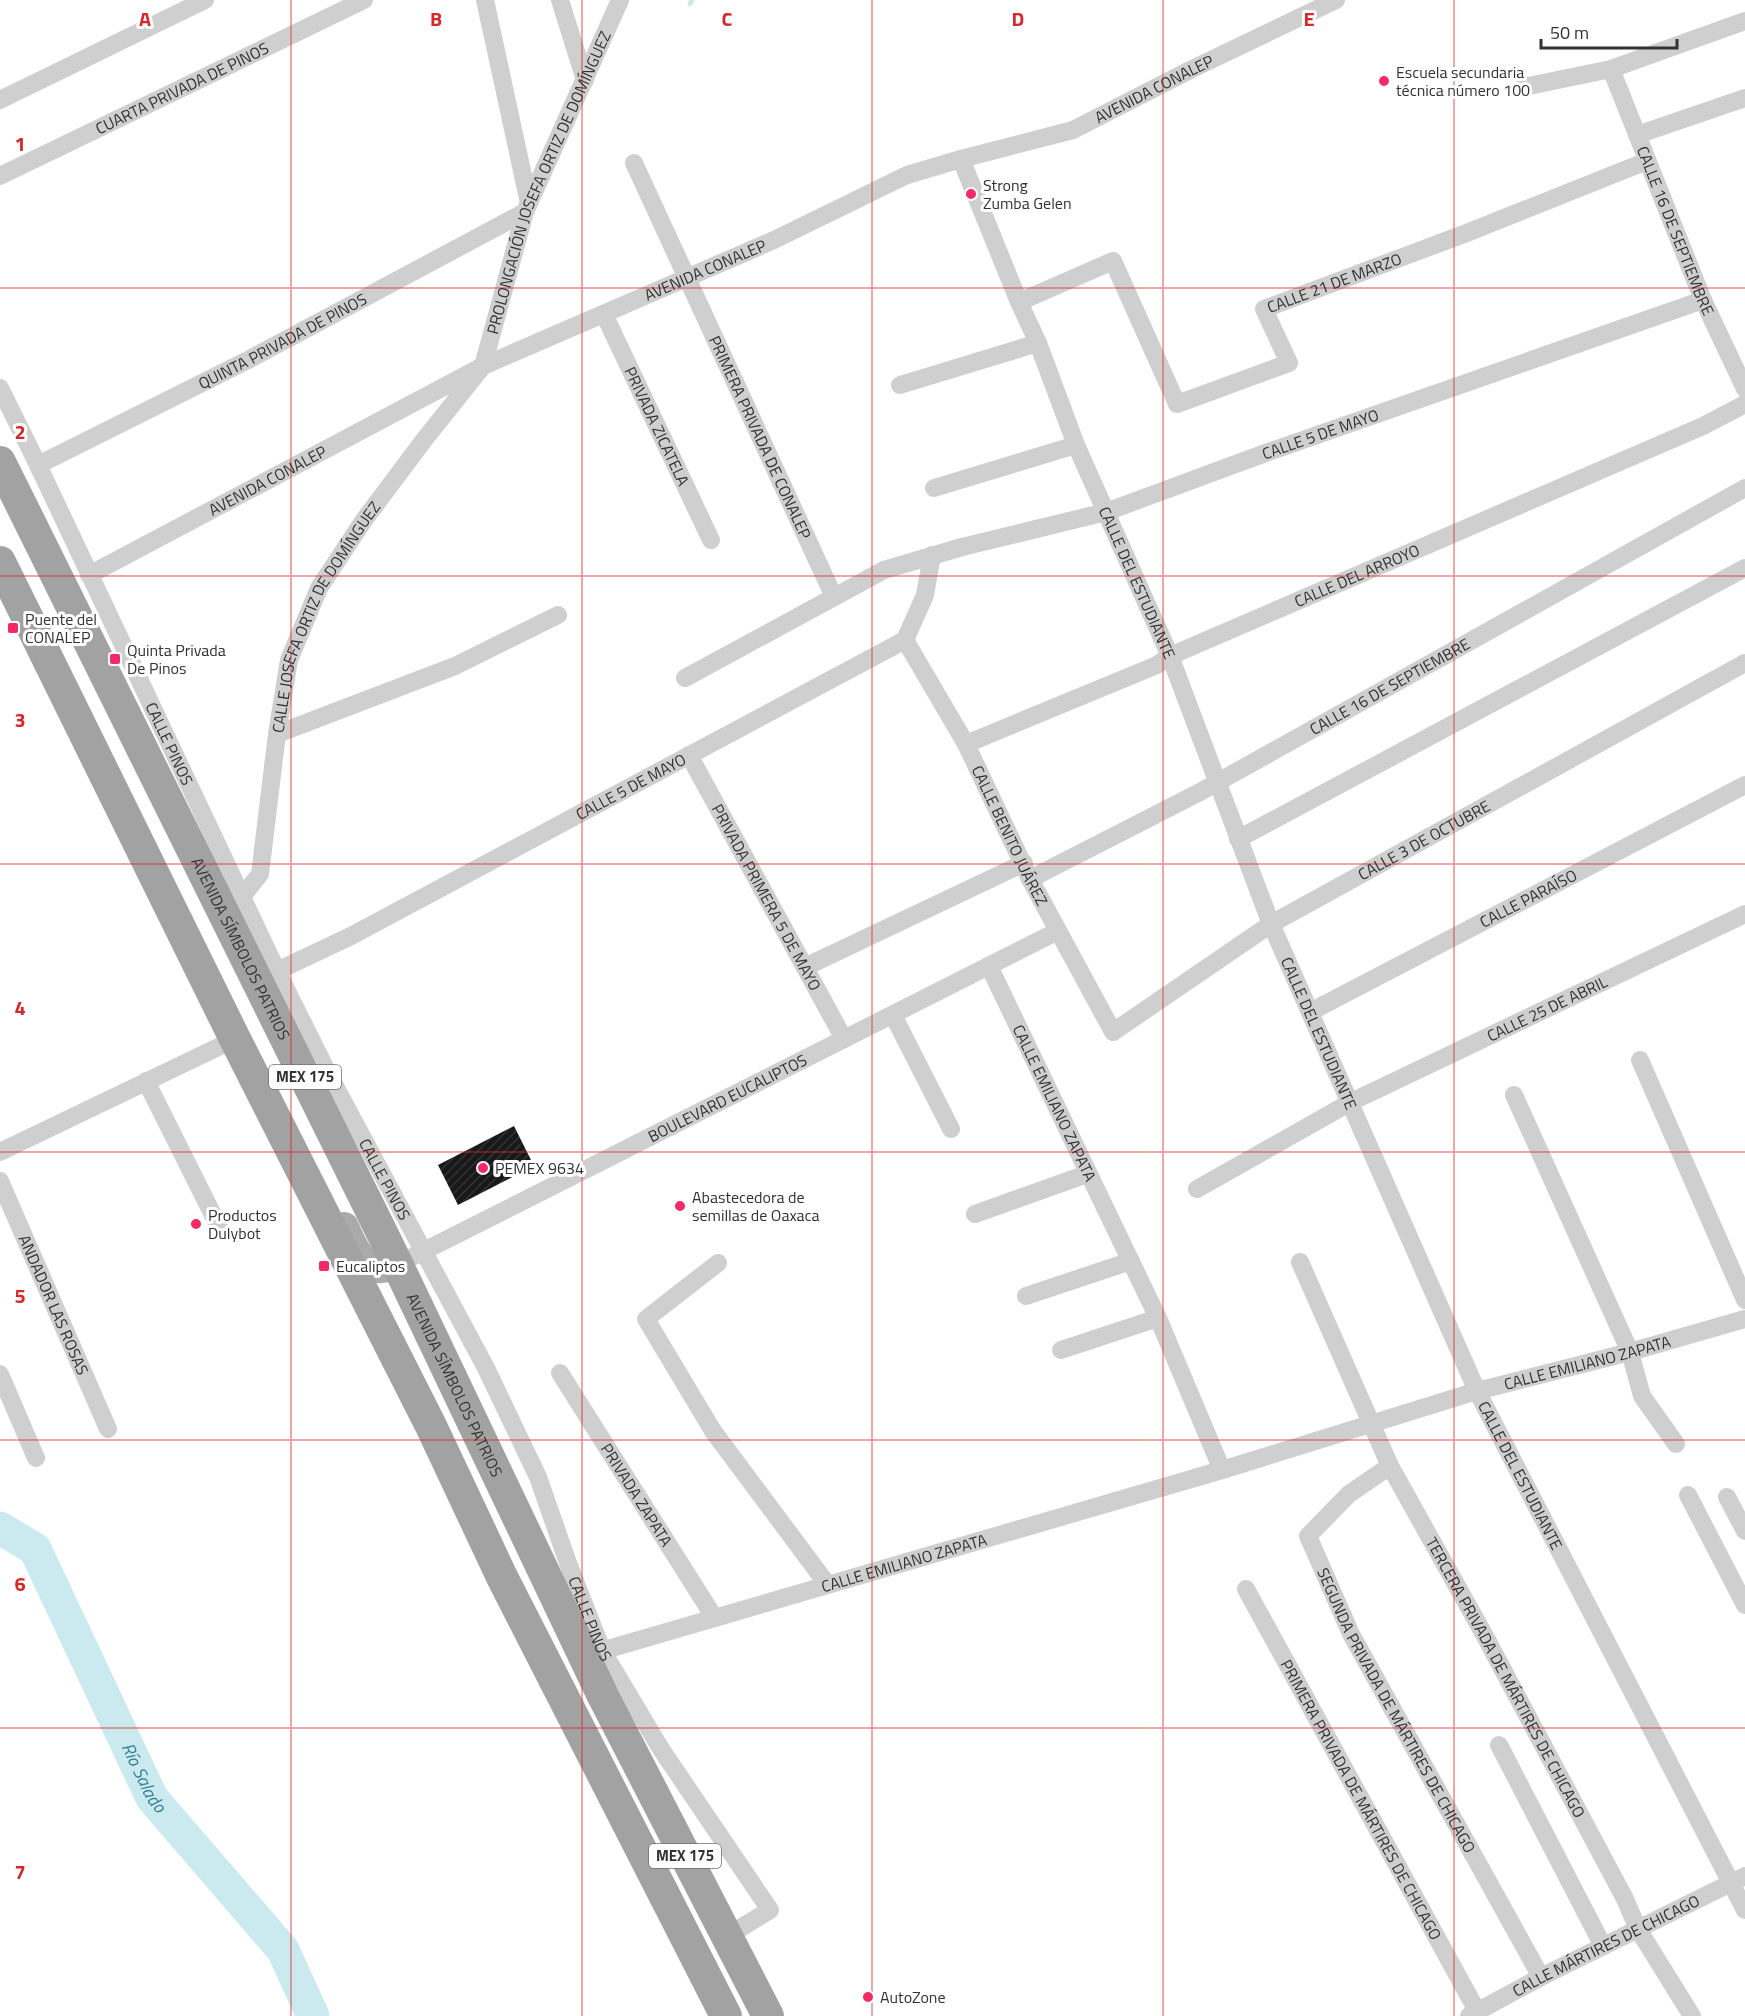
<svg xmlns="http://www.w3.org/2000/svg" width="1745" height="2016" font-family="'Titillium Web',sans-serif">
  <defs>
    <pattern id="building-hatch" width="6" height="6" patternUnits="userSpaceOnUse" patternTransform="scale(1.5)"><rect width="6" height="6" fill="#191919"/><path d="M-1 1l2-2M0 6l6-6M5 7l2-2" fill="none" stroke="#323232"/></pattern>
  </defs>
  <rect width="100%" height="100%" fill="#fff"/>
  <g fill="none" stroke-linecap="round" stroke-linejoin="round">
    <polyline stroke="#caeaf0" stroke-width="5" points="690,4 692,0"/>
    <path stroke="#caeaf0" stroke-width="33" id="s1" d="M0,1528L35,1549L152,1798L283,1950L313,2016"/>
  </g>
  <polygon fill="url(#building-hatch)" points="514,1126 534,1166 458,1205 438,1165"/>
  <g fill="none" stroke-linecap="round" stroke-linejoin="round">
    <g stroke="#cfcfcf" stroke-width="18">
      <polyline points="485,0 529,203"/>
      <polyline points="560,0 585,80"/>
      <path id="s2" d="M1611,69L1703,300L1745,389"/>
      <polyline points="1524,87 1611,69 1745,21"/>
      <polyline points="0,100 205,0"/>
      <polyline points="1637,135 1745,98"/>
      <path id="s3" d="M961,159L1019,302L1038,343L1076,445L1170,656L1271,924L1477,1391L1745,1910"/>
      <path id="s4" d="M634,163L834,597"/>
      <path id="s5" d="M0,176L364,0"/>
      <path id="s6" d="M1019,302L1113,261L1177,404L1289,363L1264,309L1464,234L1647,161"/>
      <path id="s7" d="M604,314L711,540"/>
      <polyline points="900,385 1038,343"/>
      <path id="s8" d="M0,388L38,465L277,971L328,1073L486,1368L538,1477L568,1563L602,1650L661,1749L770,1910L726,1937"/>
      <path id="s9" d="M38,465L248,360L525,212"/>
      <polyline points="934,488 1076,445"/>
      <path id="s10" d="M89,575L483,366L774,240L907,175L961,159L1073,130L1192,69L1336,0"/>
      <path id="s11" d="M905,640L966,744L1030,879L1113,1032L1271,924L1745,663"/>
      <path id="s12" d="M685,678L884,570L962,547L1106,512L1260,455L1703,300"/>
      <polyline points="277,734 455,666 558,615"/>
      <path id="s13" d="M966,744L1157,665L1170,656L1703,426L1745,404"/>
      <path id="s14" d="M689,755L844,1039"/>
      <polyline points="1238,839 1745,568"/>
      <path id="s15" d="M1030,879L1200,792L1745,488"/>
      <path id="s16" d="M241,898L260,874L277,734L289,660L319,588L364,520L424,440L483,366L525,212L620,0"/>
      <path id="s17" d="M989,966L1158,1318L1222,1470"/>
      <polyline points="805,967 1024,863"/>
      <path id="s18" d="M277,971L351,936L905,640L925,595L932,555"/>
      <path id="s19" d="M1310,1012L1745,785"/>
      <polyline points="893,1015 951,1129"/>
      <polyline points="1640,1060 1745,1300"/>
      <polyline points="146,1081 220,1229"/>
      <polyline points="1514,1095 1630,1352 1642,1396 1676,1444"/>
      <polyline points="0,1152 235,1039"/>
      <path id="s20" d="M0,1181L108,1429"/>
      <path id="s21" d="M1197,1189L1351,1102L1745,914"/>
      <polyline points="975,1214 1087,1174"/>
      <path id="s22" d="M414,1256L1058,931"/>
      <path id="s23" d="M1300,1262L1390,1466L1486,1638L1625,1899L1638,1929L1692,2016"/>
      <polyline points="718,1263 646,1319 713,1431 827,1584"/>
      <polyline points="1026,1296 1131,1261"/>
      <polyline points="1061,1350 1158,1318"/>
      <path id="s24" d="M560,1373L714,1617"/>
      <polyline points="0,1374 36,1458"/>
      <path id="s25" d="M1390,1466L1349,1494L1308,1536L1351,1634L1541,1977"/>
      <polyline points="1688,1495 1745,1605"/>
      <polyline points="1727,1497 1745,1531"/>
      <path id="s26" d="M1246,1589L1477,2011"/>
      <path id="s27" d="M591,1654L1222,1470L1477,1391L1630,1352L1745,1319"/>
      <polyline points="1499,1745 1603,1946"/>
      <path id="s28" d="M1469,2016L1541,1977L1745,1876"/>
    </g>
    <path stroke="#aaa" stroke-width="30" d="M344,1227C351,1241 359,1266 377,1268C383,1269 391,1266 397,1265"/>
    <g stroke="#a2a2a2" stroke-width="32">
      <path id="s29" d="M0,462L391,1251L603,1696L768,2016"/>
      <polyline points="0,562 235,1039 431,1426 502,1577 726,2016"/>
    </g>
  </g>
  <path fill="none" stroke="#d62828" stroke-width="1.5" stroke-opacity="0.55" d="M291,0V2016M582,0V2016M872,0V2016M1163,0V2016M1454,0V2016M0,288H1745M0,576H1745M0,864H1745M0,1152H1745M0,1440H1745M0,1728H1745"/>
  <g fill="#f42966" stroke="#fff" stroke-width="2">
    <circle cx="1384" cy="81" r="6"/>
    <circle cx="971" cy="194" r="6"/>
    <rect x="7" y="622" width="12" height="12" rx="3"/>
    <rect x="109" y="653" width="12" height="12" rx="3"/>
    <circle cx="483" cy="1168" r="6"/>
    <circle cx="680" cy="1206" r="6"/>
    <circle cx="196" cy="1224" r="6"/>
    <rect x="318" y="1260" width="12" height="12" rx="3"/>
    <circle cx="868" cy="1997" r="6"/>
  </g>
  <g text-anchor="middle" stroke-width="6" stroke-linejoin="round" paint-order="stroke">
    <g fill="#fff" stroke="#707070" stroke-width="1.5">
      <rect x="269" y="1065" width="72" height="24" rx="4.5"/>
      <rect x="649" y="1844" width="72" height="24" rx="4.5"/>
    </g>
    <g font-size="15" font-weight="bold" fill="#323232">
      <text x="305" y="1082">MEX 175</text>
      <text x="685" y="1861">MEX 175</text>
    </g>
    <g font-size="16" fill="#323232" stroke="#fff" text-anchor="start">
      <text x="1396" y="78">Escuela secundaria<tspan x="1396" dy="18">técnica número 100</tspan></text>
      <text x="983" y="191">Strong<tspan x="983" dy="18">Zumba Gelen</tspan></text>
      <text x="25" y="625">Puente del<tspan x="25" dy="18">CONALEP</tspan></text>
      <text x="127" y="656">Quinta Privada<tspan x="127" dy="18">De Pinos</tspan></text>
      <text x="495" y="1174">PEMEX 9634</text>
      <text x="692" y="1203">Abastecedora de<tspan x="692" dy="18">semillas de Oaxaca</tspan></text>
      <text x="208" y="1221">Productos<tspan x="208" dy="18">Dulybot</tspan></text>
      <text x="336" y="1272">Eucaliptos</text>
      <text x="880" y="2003">AutoZone</text>
    </g>
    <g font-size="16" fill="#323232" stroke="#fff">
      <text dy="6" stroke="none"><textPath href="#s5" startOffset="202">CUARTA PRIVADA DE PINOS</textPath></text>
      <text dy="6" stroke="none"><textPath href="#s10" startOffset="1174">AVENIDA CONALEP</textPath></text>
      <text dy="6" stroke="none"><textPath href="#s16" startOffset="796">PROLONGACIÓN JOSEFA ORTIZ DE DOMÍNGUEZ</textPath></text>
      <text dy="6" stroke="none"><textPath href="#s2" startOffset="174">CALLE 16 DE SEPTIEMBRE</textPath></text>
      <text dy="6" stroke="none"><textPath href="#s10" startOffset="688">AVENIDA CONALEP</textPath></text>
      <text dy="6" stroke="none"><textPath href="#s6" startOffset="513">CALLE 21 DE MARZO</textPath></text>
      <text dy="6" stroke="none"><textPath href="#s9" startOffset="274">QUINTA PRIVADA DE PINOS</textPath></text>
      <text dy="6" stroke="none"><textPath href="#s7" startOffset="124">PRIVADA ZICATELA</textPath></text>
      <text dy="6" stroke="none"><textPath href="#s12" startOffset="684">CALLE 5 DE MAYO</textPath></text>
      <text dy="6" stroke="none"><textPath href="#s4" startOffset="302">PRIMERA PRIVADA DE CONALEP</textPath></text>
      <text dy="6" stroke="none"><textPath href="#s10" startOffset="202">AVENIDA CONALEP</textPath></text>
      <text dy="6" stroke="none"><textPath href="#s13" startOffset="426">CALLE DEL ARROYO</textPath></text>
      <text dy="6" stroke="none"><textPath href="#s3" startOffset="459">CALLE DEL ESTUDIANTE</textPath></text>
      <text dy="6" stroke="none"><textPath href="#s16" startOffset="300">CALLE JOSEFA ORTIZ DE DOMÍNGUEZ</textPath></text>
      <text dy="6" stroke="none"><textPath href="#s15" startOffset="408">CALLE 16 DE SEPTIEMBRE</textPath></text>
      <text dy="6" stroke="none"><textPath href="#s8" startOffset="394">CALLE PINOS</textPath></text>
      <text dy="6" stroke="none"><textPath href="#s18" startOffset="399">CALLE 5 DE MAYO</textPath></text>
      <text dy="6" stroke="none"><textPath href="#s11" startOffset="222">CALLE BENITO JUÁREZ</textPath></text>
      <text dy="6" stroke="none"><textPath href="#s11" startOffset="810">CALLE 3 DE OCTUBRE</textPath></text>
      <text dy="6" stroke="none"><textPath href="#s14" startOffset="162">PRIVADA PRIMERA 5 DE MAYO</textPath></text>
      <text dy="6" stroke="none"><textPath href="#s19" startOffset="246">CALLE PARAÍSO</textPath></text>
      <text dy="6" stroke="none"><textPath href="#s29" startOffset="543">AVENIDA SÍMBOLOS PATRIOS</textPath></text>
      <text dy="6" stroke="none"><textPath href="#s21" startOffset="394">CALLE 25 DE ABRIL</textPath></text>
      <text dy="6" stroke="none"><textPath href="#s3" startOffset="945">CALLE DEL ESTUDIANTE</textPath></text>
      <text dy="6" stroke="none"><textPath href="#s22" startOffset="351">BOULEVARD EUCALIPTOS</textPath></text>
      <text dy="6" stroke="none"><textPath href="#s17" startOffset="152">CALLE EMILIANO ZAPATA</textPath></text>
      <text dy="6" stroke="none"><textPath href="#s8" startOffset="880">CALLE PINOS</textPath></text>
      <text dy="6" stroke="none"><textPath href="#s20" startOffset="135">ANDADOR LAS ROSAS</textPath></text>
      <text dy="6" stroke="none"><textPath href="#s27" startOffset="1038">CALLE EMILIANO ZAPATA</textPath></text>
      <text dy="6" stroke="none"><textPath href="#s29" startOffset="1029">AVENIDA SÍMBOLOS PATRIOS</textPath></text>
      <text dy="6" stroke="none"><textPath href="#s3" startOffset="1431">CALLE DEL ESTUDIANTE</textPath></text>
      <text dy="6" stroke="none"><textPath href="#s24" startOffset="144">PRIVADA ZAPATA</textPath></text>
      <text dy="6" stroke="none"><textPath href="#s27" startOffset="326">CALLE EMILIANO ZAPATA</textPath></text>
      <text dy="6" stroke="none"><textPath href="#s8" startOffset="1366">CALLE PINOS</textPath></text>
      <text dy="6" stroke="none"><textPath href="#s23" startOffset="464">TERCERA PRIVADA DE MÁRTIRES DE CHICAGO</textPath></text>
      <text dy="6" stroke="none"><textPath href="#s25" startOffset="304">SEGUNDA PRIVADA DE MÁRTIRES DE CHICAGO</textPath></text>
      <text dy="6" stroke="none"><textPath href="#s26" startOffset="240">PRIMERA PRIVADA DE MÁRTIRES DE CHICAGO</textPath></text>
      <text dy="6" stroke="none"><textPath href="#s28" startOffset="154">CALLE MÁRTIRES DE CHICAGO</textPath></text>
    </g>
    <g font-size="18" font-style="italic" fill="#33808e" stroke="#fff">
      <text dy="6" stroke="none"><textPath href="#s1" startOffset="294">Río Salado</textPath></text>
    </g>
  </g>
  <g font-size="20" text-anchor="middle" font-weight="bold" fill="#d62828" stroke="#fff" stroke-width="6" stroke-linejoin="round" paint-order="stroke">
    <text x="145" y="26">A</text>
    <text x="436" y="26">B</text>
    <text x="727" y="26">C</text>
    <text x="1018" y="26">D</text>
    <text x="1309" y="26">E</text>
    <text x="20" y="151">1</text>
    <text x="20" y="439">2</text>
    <text x="20" y="727">3</text>
    <text x="20" y="1015">4</text>
    <text x="20" y="1303">5</text>
    <text x="20" y="1591">6</text>
    <text x="20" y="1879">7</text>
  </g>
  <path d="M1541 39v9h136v-9" fill="none" stroke="#323232" stroke-width="3"/>
  <text x="1550" y="39" font-size="18" fill="#323232" stroke="#ffffff" stroke-width="4.5" paint-order="stroke">50 m</text>
</svg>
